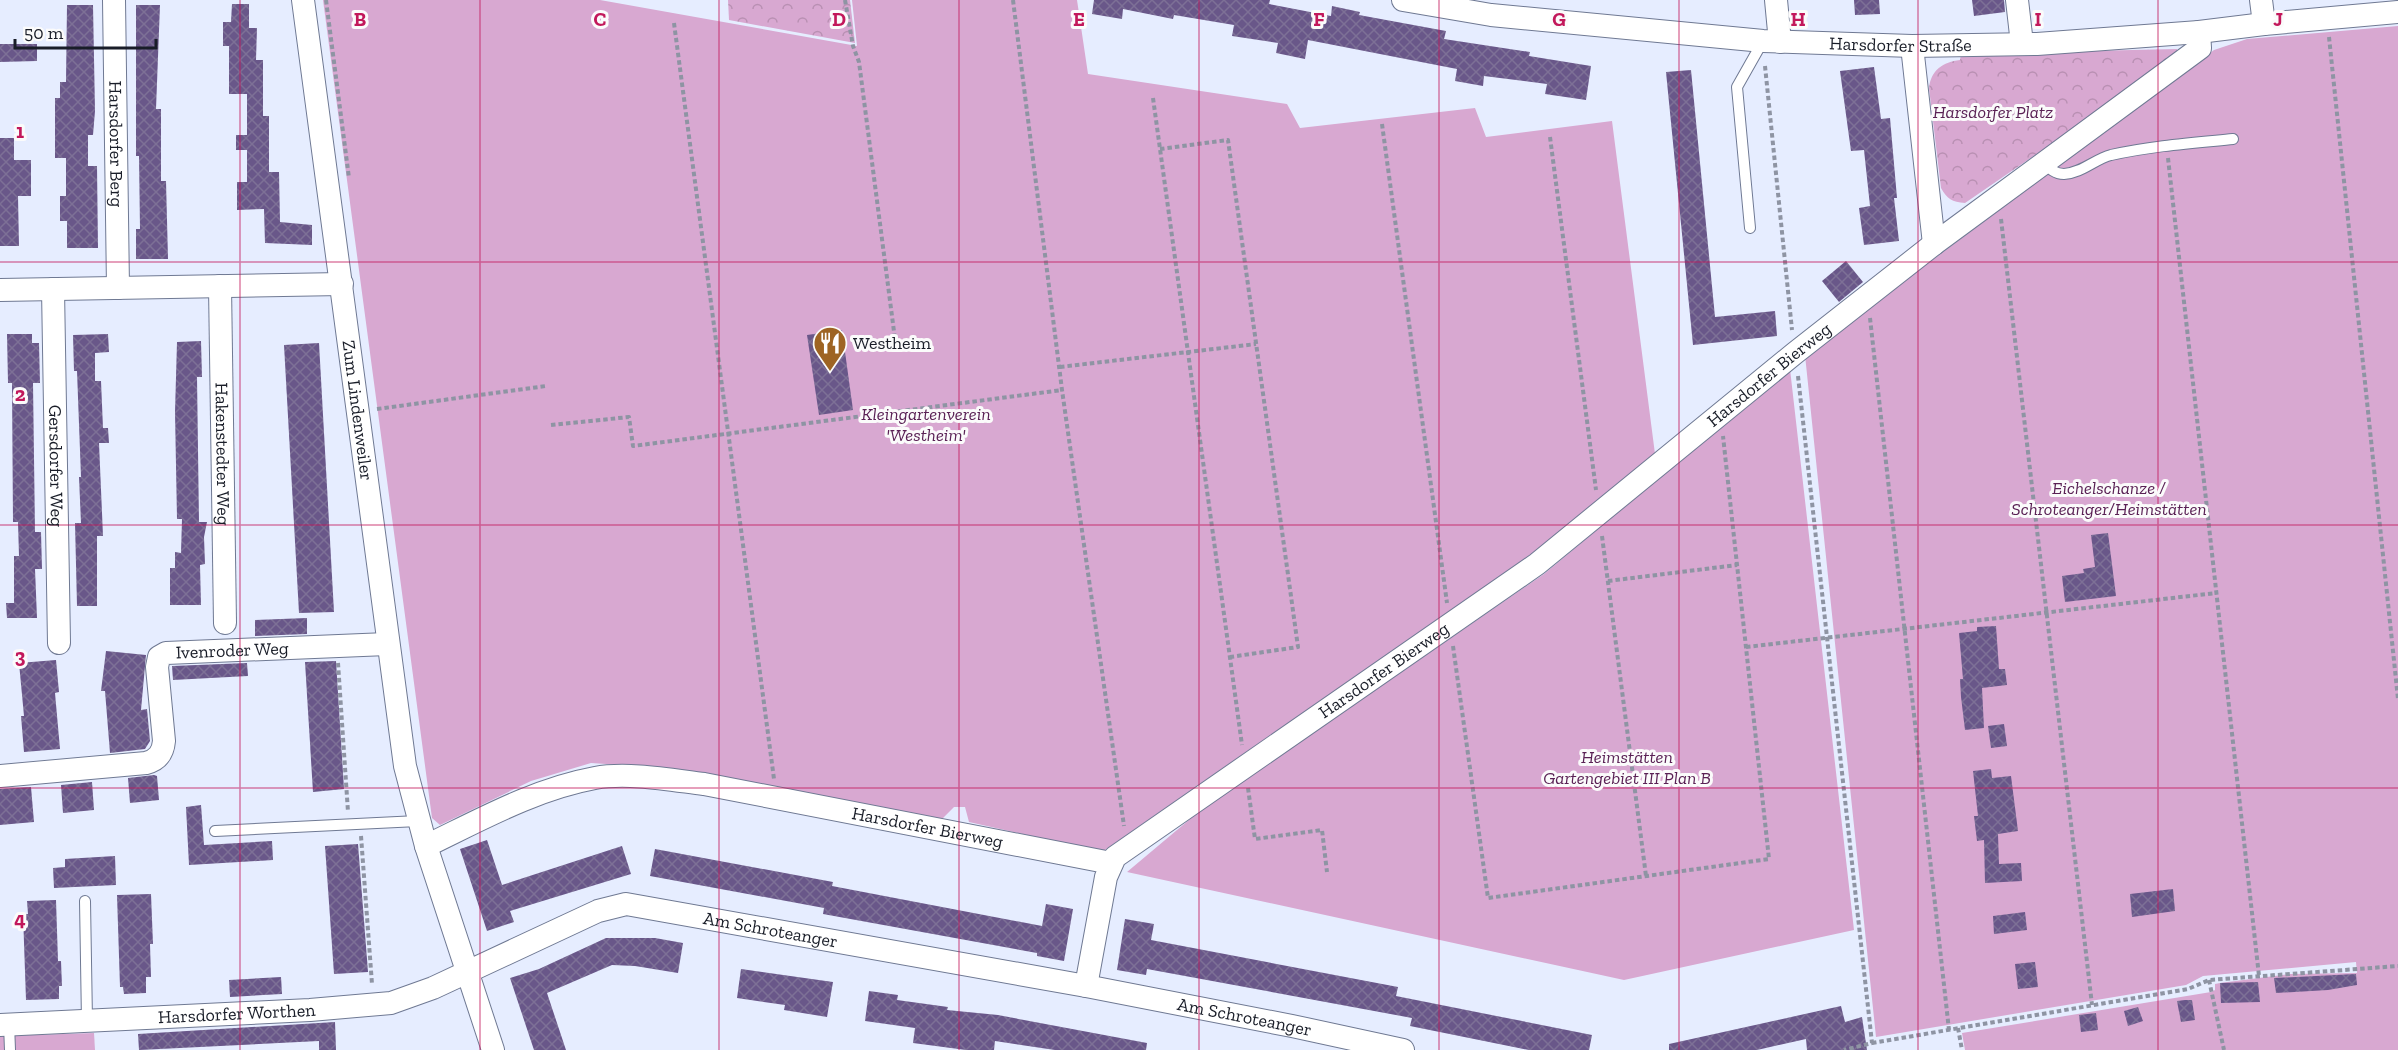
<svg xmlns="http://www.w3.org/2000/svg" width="2398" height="1050" font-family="'Zilla Slab',serif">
  <defs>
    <pattern id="park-crowns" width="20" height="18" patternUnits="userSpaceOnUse" patternTransform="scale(1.5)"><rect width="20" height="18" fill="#d8a8d1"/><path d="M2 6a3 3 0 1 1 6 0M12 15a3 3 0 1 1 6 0" fill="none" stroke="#b990b3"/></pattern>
    <pattern id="building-cross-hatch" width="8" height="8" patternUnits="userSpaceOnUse" patternTransform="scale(1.5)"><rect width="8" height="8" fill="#695789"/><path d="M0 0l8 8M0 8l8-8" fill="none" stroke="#7d7096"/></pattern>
  </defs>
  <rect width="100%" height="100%" fill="#e6edff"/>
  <g fill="url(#park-crowns)">
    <polygon points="728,0 850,0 855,43 729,20"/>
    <path d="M2177,49V58L1965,203C1952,202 1947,199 1941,188L1929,88C1931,70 1943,62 1960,60L1961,54Z"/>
  </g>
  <g fill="#d8a8d1">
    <polygon points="323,0 600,0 857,46 852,0 1077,0 1088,74 1287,104 1300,128 1475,108 1486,137 1612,121 1655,454 1530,555 1102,852 969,822 965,807 954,807 941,820 666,768 591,763 531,781 440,825 432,818"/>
    <polygon points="2398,26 2398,1050 1965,1050 1962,1033 2211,992 2215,990 2215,984 2220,983 2290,974 2357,973 2356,962 2203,976 2186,985 1876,1037 1805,355 2214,50 2247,39"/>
    <polygon points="1790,369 1854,930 1624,980 1127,872 1202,809 1544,574"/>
    <polygon points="94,1033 95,1050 0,1050 0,1036"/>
  </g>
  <g fill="url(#building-cross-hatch)">
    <polygon points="1094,0 1270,0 1269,4 1331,16 1332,6 1360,12 1359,15 1446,31 1444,39 1530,52 1529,56 1591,66 1586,100 1545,94 1547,84 1484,76 1483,86 1455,81 1457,69 1308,40 1305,59 1276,53 1278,43 1232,36 1234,25 1174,15 1173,19 1123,9 1122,19 1092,14"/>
    <polygon points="1854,0 1879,0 1880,14 1855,15"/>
    <polygon points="1972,0 2004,0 2005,12 1974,16"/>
    <polygon points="232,4 249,4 249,28 257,28 256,60 263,60 263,116 269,116 269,172 279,172 280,222 312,225 312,245 265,243 264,209 237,210 237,182 247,182 247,150 236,150 236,135 247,135 247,94 229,94 229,46 223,46 223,22 231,22"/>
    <polygon points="67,5 93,5 95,111 93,135 88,135 88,166 97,166 98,248 67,248 67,221 60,221 60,196 66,196 66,158 55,158 55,98 60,98 60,82 66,82"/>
    <polygon points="136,5 160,5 156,109 161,109 161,181 166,181 168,259 136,259 136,229 140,229 139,156 136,156"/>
    <polygon points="0,44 37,44 37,61 0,62"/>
    <polygon points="1874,67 1881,119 1890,118 1897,198 1894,198 1899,241 1864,245 1859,208 1870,206 1864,150 1851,151 1840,71"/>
    <polygon points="1691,70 1715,317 1775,311 1777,336 1693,345 1666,72"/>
    <polygon points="0,138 14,138 14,160 31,160 31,196 18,196 19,246 0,246"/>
    <polygon points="1846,261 1863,282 1839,302 1822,281"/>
    <polygon points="842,330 853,410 819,415 807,335"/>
    <polygon points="7,334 32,334 32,343 39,343 40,383 33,383 35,532 41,532 42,569 35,569 37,618 7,618 6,603 14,603 14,556 19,556 18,522 13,522 12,383 8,383"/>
    <polygon points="108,334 109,352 95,353 95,381 101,381 103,428 108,428 109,443 99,443 103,536 97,536 97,606 77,606 75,523 81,523 79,477 81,477 77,371 74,371 73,335"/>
    <polygon points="201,341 202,377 197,377 199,522 207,522 204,537 205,564 200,565 201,605 170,605 170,568 175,568 175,552 181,553 182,519 177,519 175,412 177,342"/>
    <polygon points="319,343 334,612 299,613 284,345"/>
    <polygon points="2108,533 2116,596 2065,602 2062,576 2084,573 2083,569 2095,567 2091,535"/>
    <polygon points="307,618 307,634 255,636 255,620"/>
    <polygon points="1996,626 1999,669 2005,669 2007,685 1982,688 1984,728 1965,730 1961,697 1960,679 1963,679 1959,633 1977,631 1977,627"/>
    <polygon points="106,651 146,655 141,710 147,709 150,741 145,749 110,753 105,691 101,691"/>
    <polygon points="56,660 59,692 55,693 60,749 24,752 21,716 24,716 19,663"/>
    <polygon points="336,661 344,789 313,792 305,662"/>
    <polygon points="247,663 248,676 173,680 172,666"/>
    <polygon points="2004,724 2007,746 1991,748 1988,726"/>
    <polygon points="1991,769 1992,778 2011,776 2018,831 1998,834 1999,864 2021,863 2022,881 1985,883 1984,840 1977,841 1974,816 1978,816 1973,771"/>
    <polygon points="154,775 157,776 159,800 130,803 128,778"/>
    <polygon points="92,782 94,810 63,813 61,785"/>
    <polygon points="31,787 34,822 0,825 0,789"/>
    <polygon points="201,805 204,845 272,841 273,860 189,865 186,807"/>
    <polygon points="487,840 502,885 622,846 631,874 510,911 514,922 487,931 460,849"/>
    <polygon points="358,844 368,972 334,974 325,846"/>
    <polygon points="655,849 833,882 832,886 1042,926 1046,904 1073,909 1064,961 1037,956 1037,953 823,914 824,908 650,876"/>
    <polygon points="115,856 116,885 54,888 53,868 65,867 65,859"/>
    <polygon points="2173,889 2175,911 2132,917 2130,894"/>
    <polygon points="151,894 153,944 150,944 151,977 146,977 146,993 124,994 123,987 120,987 117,895"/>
    <polygon points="56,900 58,961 61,961 62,986 59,986 59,999 26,1000 23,914 28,914 27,901"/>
    <polygon points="2025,912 2027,930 1994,934 1993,916"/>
    <polygon points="1125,919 1154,924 1151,940 1398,987 1396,996 1592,1035 1589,1050 1529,1050 1410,1026 1412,1018 1147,969 1146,975 1117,970"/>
    <polygon points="606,938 655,938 683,943 678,973 635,966 612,965 547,993 566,1050 534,1050 510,978 539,969"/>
    <polygon points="2035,962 2038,987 2018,989 2015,964"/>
    <polygon points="741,969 833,982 827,1017 784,1010 785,1005 737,998"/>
    <polygon points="2356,974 2357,985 2328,990 2276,993 2274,978"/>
    <polygon points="281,977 282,994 230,997 229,980"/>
    <polygon points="2258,982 2260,1002 2221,1003 2220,983"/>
    <polygon points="869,991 898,995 897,1000 948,1007 947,1010 998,1015 1147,1043 1146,1050 1055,1050 995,1041 994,1050 966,1050 913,1043 915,1028 865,1021"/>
    <polygon points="2185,1000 2192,1000 2195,1020 2181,1022 2177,1001"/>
    <polygon points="1841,1006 1845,1022 1862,1017 1867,1050 1807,1050 1806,1039 1757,1050 1669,1050 1669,1044"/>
    <polygon points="2138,1007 2143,1021 2128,1026 2124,1011"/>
    <polygon points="2096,1013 2098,1030 2081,1032 2079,1015"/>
    <polygon points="335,1022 336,1050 319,1050 319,1041 139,1050 138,1034"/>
  </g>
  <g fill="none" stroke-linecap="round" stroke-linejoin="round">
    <defs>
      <g id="lane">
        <path d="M2044,163C2050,169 2055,174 2064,174C2082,173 2095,159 2111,155C2151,146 2192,143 2233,139"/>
        <polyline points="1750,228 1737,87 1763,41"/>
        <polyline points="215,831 418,821"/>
        <polyline points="85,901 87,1021"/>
        <polyline points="9,1024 10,1050"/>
      </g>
      <g id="street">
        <path id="s1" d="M114,0L118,288"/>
        <path id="s2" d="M303,0L405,766L426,846L493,1050"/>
        <path id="s3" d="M1403,0L1491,15L1763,41L1912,46L2037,44L2199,32L2264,24L2398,12"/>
        <polyline points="1776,0 1780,42"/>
        <polyline points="2017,0 2022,44"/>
        <polyline points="2261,0 2264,24"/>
        <polyline points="1912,46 1934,244"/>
        <path id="s4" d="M220,286L225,623"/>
        <path id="s5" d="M53,289L59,643"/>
        <polyline points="0,290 342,284"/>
        <path id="s6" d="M0,776L146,763C158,760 163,752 164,741L157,667L159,657L166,653L387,644"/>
        <path id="s7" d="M426,846C480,820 535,789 595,778C628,772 671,780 704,784L1111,863"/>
        <path id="s8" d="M1086,986L1106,877L1115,857L1537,564L1795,353L1934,244L2200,48L2199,32"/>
        <path id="s9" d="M0,1025L310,1010L391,1003L433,988L598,911L626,904L1086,986L1292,1026L1403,1050"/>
      </g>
    </defs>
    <use href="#lane" stroke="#6f7993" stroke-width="12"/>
    <use href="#street" stroke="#6f7993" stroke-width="24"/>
    <g stroke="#8e94a3" stroke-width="4" stroke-dasharray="4.5 3" stroke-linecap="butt">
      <polyline points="326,0 349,178"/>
      <polyline points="845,0 853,46 859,62 896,347"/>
      <polyline points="1013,0 1062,390 1124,826"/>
      <polyline points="674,23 774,779"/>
      <polyline points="2329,37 2398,699"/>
      <polyline points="1765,66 1792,330"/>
      <polyline points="1153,98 1242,745"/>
      <polyline points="1382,124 1447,603"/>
      <polyline points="1550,137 1596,490"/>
      <polyline points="1160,149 1228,140 1298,647 1230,657"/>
      <polyline points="2168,158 2259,976"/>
      <polyline points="2001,219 2092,1005"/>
      <polyline points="1870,318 1949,1030"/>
      <polyline points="1060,367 1256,344"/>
      <polyline points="1798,376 1872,1043 1844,1050"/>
      <polyline points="377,409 546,386"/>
      <polyline points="551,425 629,417 633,446 1062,390"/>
      <polyline points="1602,536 1646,876"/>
      <polyline points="1608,581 1737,565"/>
      <polyline points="1453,646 1488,898 1769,859 1723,436"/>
      <polyline points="1746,647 2216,593"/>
      <polyline points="338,663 348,812"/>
      <polyline points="1248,788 1255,839 1322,830 1327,872"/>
      <polyline points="361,836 372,984"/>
      <polyline points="2209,980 2224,1050"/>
      <polyline points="1958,1028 1962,1050"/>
      <polyline points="1872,1043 2188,989 2209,980 2398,966"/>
    </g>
    <use href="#lane" stroke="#fff" stroke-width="10"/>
    <use href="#street" stroke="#fff" stroke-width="22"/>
  </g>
  <path fill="none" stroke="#c2185b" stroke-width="1.5" stroke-opacity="0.55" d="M240,0V1050M480,0V1050M719,0V1050M959,0V1050M1199,0V1050M1439,0V1050M1679,0V1050M1918,0V1050M2158,0V1050M0,262H2398M0,525H2398M0,788H2398"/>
  <defs>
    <symbol id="restaurant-pin" viewBox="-11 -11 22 30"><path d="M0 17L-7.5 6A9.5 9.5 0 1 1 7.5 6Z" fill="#9e6423" stroke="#fbfbfb"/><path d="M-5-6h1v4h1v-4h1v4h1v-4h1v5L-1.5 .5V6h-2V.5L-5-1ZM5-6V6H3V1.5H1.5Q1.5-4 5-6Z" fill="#fff"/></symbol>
  </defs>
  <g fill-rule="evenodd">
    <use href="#restaurant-pin" x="811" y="324" width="38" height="52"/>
  </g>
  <g text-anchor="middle" stroke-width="6" stroke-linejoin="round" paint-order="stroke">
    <g font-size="18" fill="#191d28" stroke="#fbfbfb">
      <text dy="6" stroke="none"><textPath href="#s3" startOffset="500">Harsdorfer Straße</textPath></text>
      <text dy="6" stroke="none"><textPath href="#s1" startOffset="144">Harsdorfer Berg</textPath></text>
      <text dy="6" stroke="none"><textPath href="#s8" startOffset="946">Harsdorfer Bierweg</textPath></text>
      <text dy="6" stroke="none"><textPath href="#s2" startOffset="414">Zum Lindenweiler</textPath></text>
      <text dy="6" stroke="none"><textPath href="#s4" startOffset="168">Hakenstedter Weg</textPath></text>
      <text dy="6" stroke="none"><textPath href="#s5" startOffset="177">Gersdorfer Weg</textPath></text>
      <text dy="6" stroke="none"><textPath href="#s6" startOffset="336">Ivenroder Weg</textPath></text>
      <text dy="6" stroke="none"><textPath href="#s8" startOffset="460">Harsdorfer Bierweg</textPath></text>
      <text dy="6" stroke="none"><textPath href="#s7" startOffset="520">Harsdorfer Bierweg</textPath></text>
      <text dy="6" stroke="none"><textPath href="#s9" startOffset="794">Am Schroteanger</textPath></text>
      <text dy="6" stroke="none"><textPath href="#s9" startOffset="237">Harsdorfer Worthen</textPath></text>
      <text dy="6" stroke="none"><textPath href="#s9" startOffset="1276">Am Schroteanger</textPath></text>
    </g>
    <g font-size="18" font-style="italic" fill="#5a2155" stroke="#fbfbfb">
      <text x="1993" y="118">Harsdorfer Platz</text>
      <text x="926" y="420">Kleingartenverein<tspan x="926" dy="21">'Westheim'</tspan></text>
      <text x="2109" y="494">Eichelschanze /<tspan x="2109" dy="21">Schroteanger/Heimstätten</tspan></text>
      <text x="1627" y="763">Heimstätten<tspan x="1627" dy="21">Gartengebiet III Plan B</tspan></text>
    </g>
    <g font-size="18" fill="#191d28" stroke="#fbfbfb" text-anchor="start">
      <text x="853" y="349">Westheim</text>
    </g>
  </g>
  <g font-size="20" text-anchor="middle" font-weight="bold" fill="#c2185b" stroke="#fbfbfb" stroke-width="6" stroke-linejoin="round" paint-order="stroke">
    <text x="360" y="26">B</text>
    <text x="600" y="26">C</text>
    <text x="839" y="26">D</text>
    <text x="1079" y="26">E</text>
    <text x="1319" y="26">F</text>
    <text x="1559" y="26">G</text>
    <text x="1798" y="26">H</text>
    <text x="2038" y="26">I</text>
    <text x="2278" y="26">J</text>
    <text x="20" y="138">1</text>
    <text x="20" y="401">2</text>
    <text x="20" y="663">3</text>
    <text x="20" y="926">4</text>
  </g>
  <path d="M15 39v9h141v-9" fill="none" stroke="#191d28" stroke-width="3"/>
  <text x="24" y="39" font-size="18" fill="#191d28" stroke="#fbfbfb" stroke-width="4.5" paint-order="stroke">50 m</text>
</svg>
